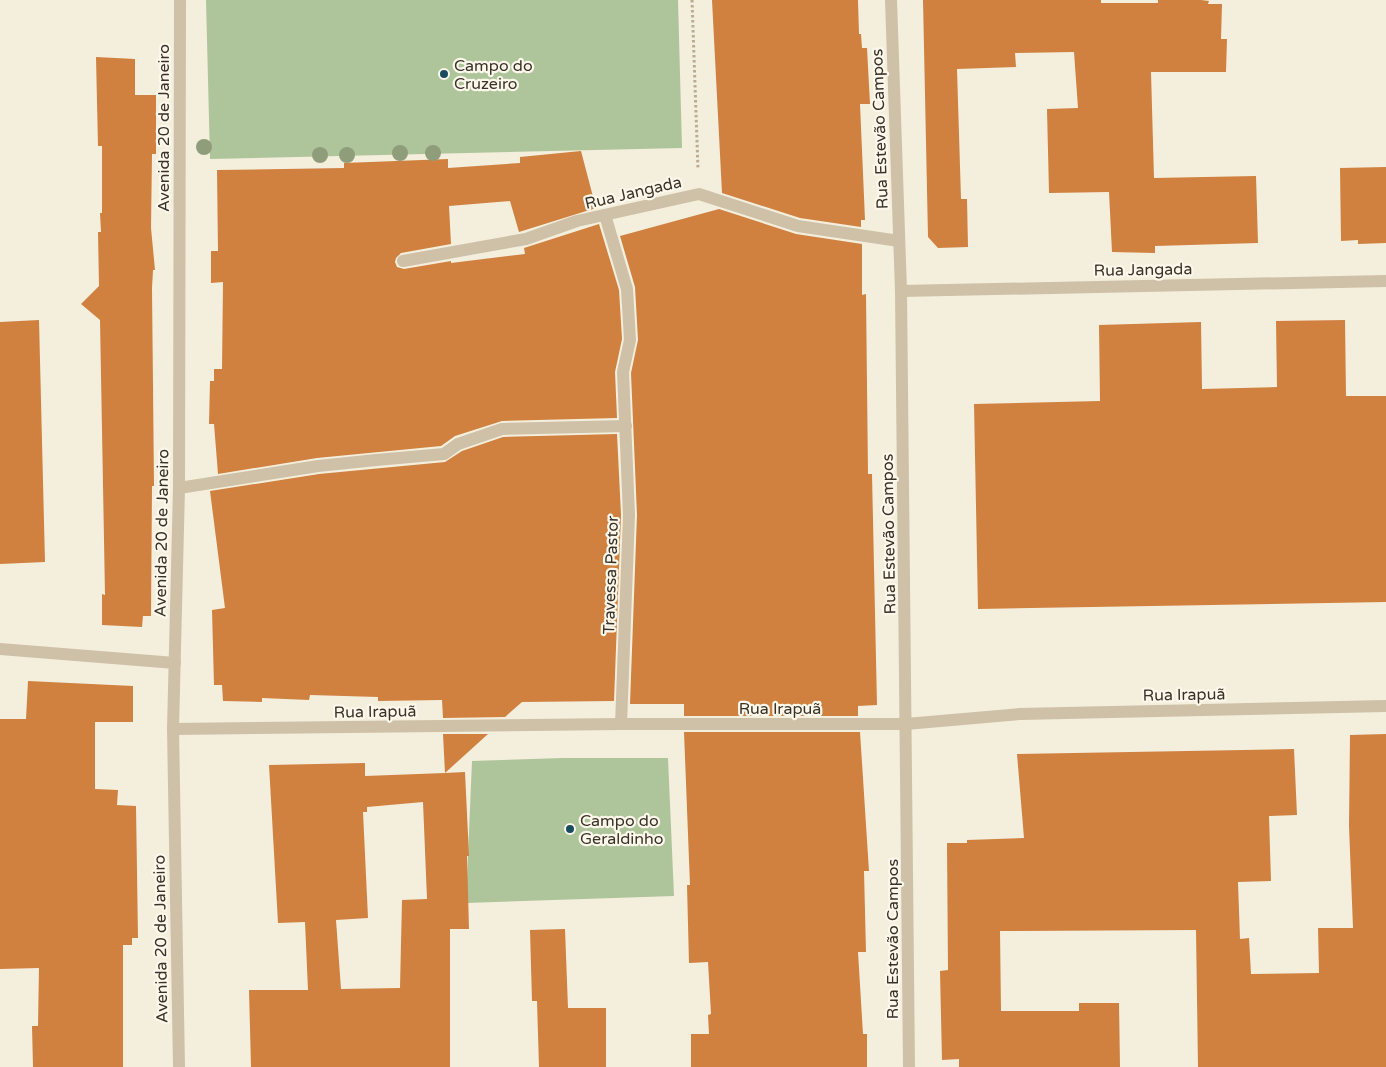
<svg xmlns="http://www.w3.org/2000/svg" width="1386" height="1067" font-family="'Varela Round',sans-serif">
  <rect width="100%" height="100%" fill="#f4eedd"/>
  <g fill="#aec59b">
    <polygon points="206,0 678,0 682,148 210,159"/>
    <polygon points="563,758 668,758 674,896 466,903 472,761"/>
  </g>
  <g fill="#d0813f" fill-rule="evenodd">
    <polygon points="712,0 858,0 859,34 861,34 862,48 867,48 870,104 860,104 865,220 861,220 861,227 800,218 722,193"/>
    <polygon points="923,0 1101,0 1101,3 1158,3 1158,0 1201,0 1209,1 1208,4 1222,4 1221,39 1227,39 1226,72 1151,72 1154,178 1256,176 1258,243 1155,246 1155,253 1112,252 1109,192 1049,193 1047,109 1078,108 1074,52 1015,53 1016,67 957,69 961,199 967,199 968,247 938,248 928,237"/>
    <polygon points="96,57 135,59 135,95 156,95 156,154 152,154 151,228 155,270 153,270 152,288 154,486 152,486 151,616 143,616 142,627 102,625 102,594 105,595 100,320 81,304 99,286 98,232 101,232 100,213 102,213 102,146 98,146"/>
    <polygon points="581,151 596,208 519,232 510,201 449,206 451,244 401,253 396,258 395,262 397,267 404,269 451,261 451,263 525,254 524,248 599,224 619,290 622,339 615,372 617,418 502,421 455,436 441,446 317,458 218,474 214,424 209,424 210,381 214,381 214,369 222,369 223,282 211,283 211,251 218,251 217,170 344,168 344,163 448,159 448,168 520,163 520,157"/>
    <polygon points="1386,167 1386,243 1358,244 1358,240 1341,241 1340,168"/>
    <polygon points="719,209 796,234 862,244 862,295 866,294 868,474 872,474 877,705 858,706 858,716 684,716 684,704 630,704 637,515 631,373 638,340 635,287 620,236"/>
    <polygon points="39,320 45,562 0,564 0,322"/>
    <polygon points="1345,320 1346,396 1386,396 1386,602 978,609 974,404 1100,401 1099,325 1201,322 1202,389 1277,387 1276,321"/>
    <polygon points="617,434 621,515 614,701 522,702 505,717 443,718 442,700 378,701 378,697 310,695 309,700 262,698 262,702 223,701 222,685 214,685 212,610 225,608 210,491 319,474 445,462 462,451 503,437"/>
    <polygon points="28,681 133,686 133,722 95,722 95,789 118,790 117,805 136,806 138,938 132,938 132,945 123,945 123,1067 33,1067 32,1026 38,1026 39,968 0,969 0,719 26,719"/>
    <polygon points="684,732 860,732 869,871 864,871 866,952 858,952 863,1034 867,1034 867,1067 691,1067 691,1034 709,1034 708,1015 711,1014 708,962 689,963 687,885 690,885"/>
    <path d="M443,734H488L445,773L465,772L469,856H467L469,929H450V1067H251L249,990H308L305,922L278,923L269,765L365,763V776L445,773ZM423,802L427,899L402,900L400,988L341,989L336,920L368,918L363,812H367V807Z"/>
    <polygon points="1386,734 1386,1067 1198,1067 1196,930 1000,931 1001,1011 1079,1011 1079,1003 1119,1003 1120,1067 959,1067 959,1059 942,1060 940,971 948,970 947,843 967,843 967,840 1024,838 1017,754 1294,749 1297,815 1269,816 1271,881 1238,882 1240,939 1249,938 1251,974 1319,973 1318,928 1353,928 1349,826 1350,735"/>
    <polygon points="565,929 568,1008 606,1008 606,1067 539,1067 537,1001 532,1001 530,930"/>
  </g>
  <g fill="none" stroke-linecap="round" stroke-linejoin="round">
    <polyline stroke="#baab91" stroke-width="3" stroke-dasharray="2.5 2.5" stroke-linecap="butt" points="692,0 698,169"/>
    <g stroke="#cec1a7" stroke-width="12">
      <polyline points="605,215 627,289 630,340 623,372 629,515 621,724"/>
      <polyline points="376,460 444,454 458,444 502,429 626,426"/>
    </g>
    <g stroke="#cec1a7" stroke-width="12">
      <polyline points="891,0 901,291 909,1067"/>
      <polyline points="403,261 526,239 577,221 699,194 798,226 899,241"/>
      <polyline points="901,291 1386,281"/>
      <polyline points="179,488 318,466 376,460"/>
      <polyline points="0,649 175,663"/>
      <polyline points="173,729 621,724 906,724 1020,714 1386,706"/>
      <polyline points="179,1067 173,729 179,488 180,0"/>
    </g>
  </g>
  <g fill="#909d7b">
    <circle cx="204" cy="147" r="8"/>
    <circle cx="400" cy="153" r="8"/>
    <circle cx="433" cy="153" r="8"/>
    <circle cx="320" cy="155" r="8"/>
    <circle cx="347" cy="155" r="8"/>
  </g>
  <g fill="#1a4c5f" stroke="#fbf7ea" stroke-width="2">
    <circle cx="444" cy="74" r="5"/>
    <circle cx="570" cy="829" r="5"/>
  </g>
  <g text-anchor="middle" stroke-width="4.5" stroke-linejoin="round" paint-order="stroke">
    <g font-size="16" fill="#3a3228" stroke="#fbf7ea" text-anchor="start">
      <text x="454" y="71">Campo do<tspan x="454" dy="18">Cruzeiro</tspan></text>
      <text x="580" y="826">Campo do<tspan x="580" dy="18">Geraldinho</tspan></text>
    </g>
    <g font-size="16" fill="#3a3228" stroke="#fbf7ea">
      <text transform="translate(163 128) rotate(-90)" y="6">Avenida 20 de Janeiro</text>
      <text transform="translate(879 129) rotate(-92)" y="6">Rua Estevão Campos</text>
      <text transform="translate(633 192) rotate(-13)" y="6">Rua Jangada</text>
      <text transform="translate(1143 269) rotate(-1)" y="6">Rua Jangada</text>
      <text transform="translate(161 533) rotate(-89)" y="6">Avenida 20 de Janeiro</text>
      <text transform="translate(888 534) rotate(-91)" y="6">Rua Estevão Campos</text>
      <text transform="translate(610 575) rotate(-88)" y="6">Travessa Pastor</text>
      <text transform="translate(1184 694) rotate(-1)" y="6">Rua Irapuã</text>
      <text x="780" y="714">Rua Irapuã</text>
      <text transform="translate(375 711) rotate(-1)" y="6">Rua Irapuã</text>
      <text transform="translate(160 939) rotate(-91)" y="6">Avenida 20 de Janeiro</text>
      <text transform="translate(892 939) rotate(-90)" y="6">Rua Estevão Campos</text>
    </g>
  </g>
</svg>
